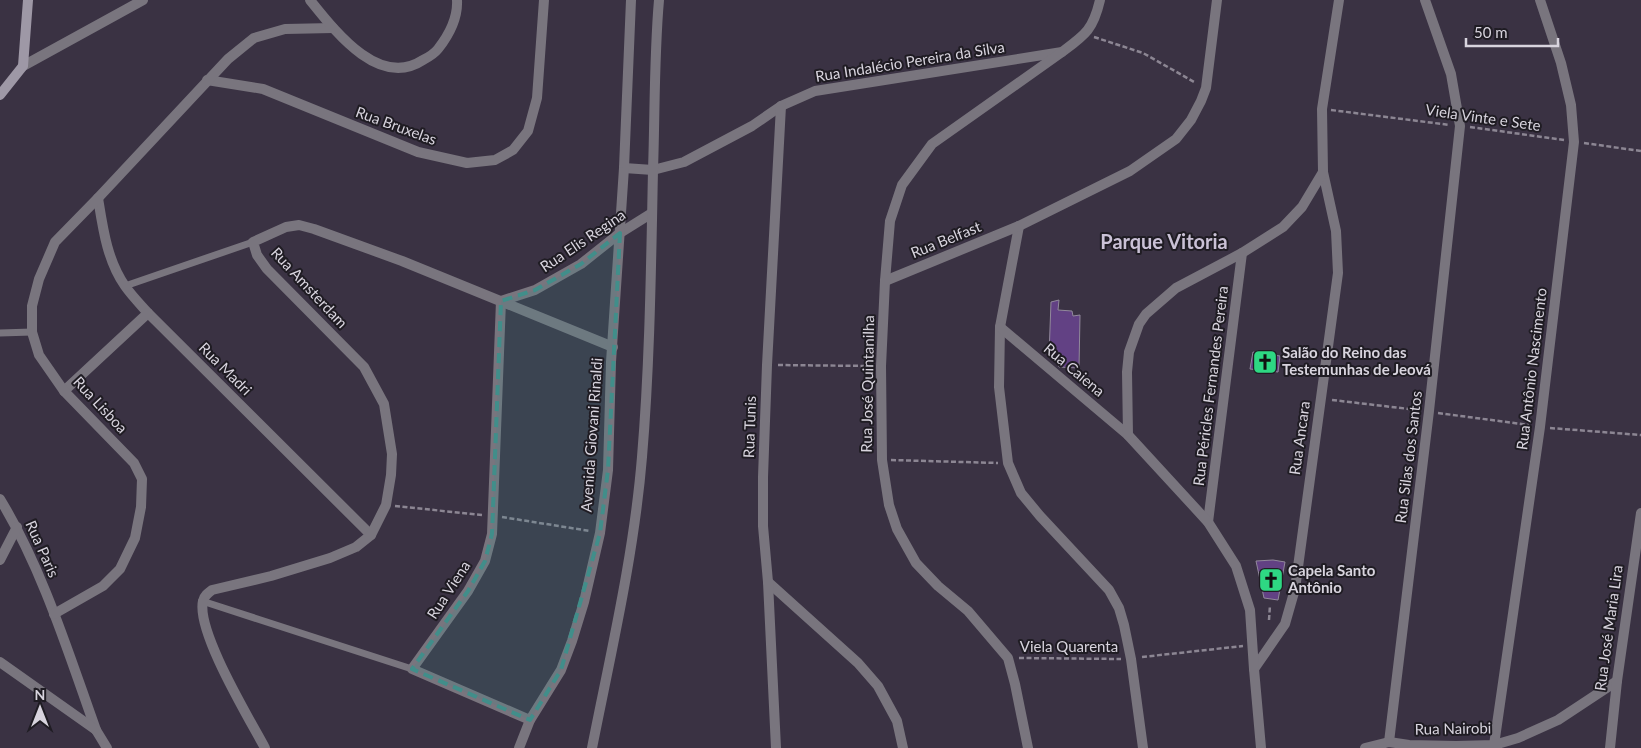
<svg xmlns="http://www.w3.org/2000/svg" width="1641" height="748" font-family="Lato,sans-serif">
  <rect width="100%" height="100%" fill="#3a3243"/>
  <g fill="#624184" stroke="#92899c">
    <polygon points="1059,300 1058,310 1072,311 1073,316 1080,315 1079,368 1059,367 1057,357 1049,355 1051,302"/>
    <polygon points="1253,352 1280,356 1278,372 1250,369"/>
    <polygon points="1273,560 1285,562 1278,600 1264,598 1256,561"/>
  </g>
  <g fill="none" stroke-linecap="round" stroke-linejoin="round">
    <g stroke="#8c8693" stroke-width="2.5" stroke-dasharray="5 2.5" stroke-linecap="butt">
      <polyline points="1094,37 1143,53 1196,83"/>
      <polyline points="1331,110 1450,125"/>
      <polyline points="1470,127 1564,140"/>
      <polyline points="1584,143 1641,151"/>
      <polyline points="778,365 870,366"/>
      <polyline points="1332,400 1418,410"/>
      <polyline points="1438,413 1529,425"/>
      <polyline points="1550,428 1641,435"/>
      <polyline points="891,460 998,463"/>
      <polyline points="395,506 482,515"/>
      <polyline points="502,517 590,531"/>
      <polyline points="1269,620 1270,605"/>
      <polyline points="1142,657 1243,646"/>
      <polyline points="1019,658 1121,659"/>
    </g>
    <g stroke="#79757e" stroke-width="7">
      <polyline points="125,286 253,242"/>
      <polyline points="0,333 32,332"/>
      <polyline points="202,601 412,669"/>
    </g>
    <g stroke="#79757e" stroke-width="10">
      <polyline points="207,80 263,89 418,152 467,163 495,160 513,150 528,131 537,98 544,0"/>
      <path d="M624,168L653,170L684,162L752,126L781,106L815,91L1062,52C1085,35 1093,30 1100,0"/>
      <path d="M98,198C103,229 107,260 125,286C132,296 140,304 148,313L371,535"/>
      <polyline points="1019,226 1000,327 999,387 1008,463 1021,493 1040,516 1109,590 1119,608 1124,625 1131,659 1143,748"/>
      <polyline points="885,281 1019,226 1130,171 1176,139 1191,120 1201,101 1206,88 1217,0"/>
      <polyline points="501,301 492,534 485,561 468,591 412,669 530,720"/>
      <polyline points="501,301 535,290 581,264 620,233 652,213"/>
      <polyline points="1000,327 1128,435"/>
      <polyline points="64,391 148,313"/>
      <path d="M0,499C43,570 68,652 96,730"/>
      <polyline points="1208,522 1242,253"/>
      <polyline points="0,560 17,527"/>
      <polyline points="768,582 858,663 878,686 897,721 903,748"/>
      <polyline points="54,614 103,586 120,569 135,538 141,507 142,479 134,463 64,391 39,355 32,332 32,306 39,279 55,242 98,198 228,59 254,38 285,29 333,28"/>
      <polyline points="0,662 96,730 107,748"/>
      <polyline points="1254,669 1285,624 1295,589 1338,273 1336,231 1323,172"/>
      <polyline points="1389,742 1429,411 1460,126 1451,74 1425,0"/>
      <polyline points="1494,745 1540,427 1574,142 1571,105 1561,63 1540,0"/>
      <path d="M265,748C249,718 196,631 203,601C204,596 208,593 212,590L271,576L330,558L356,547L371,535L386,505L391,475L392,454L384,404L364,367L267,269L257,255L253,242L286,227L299,225L314,229L402,261L613,347"/>
      <polyline points="776,748 768,582 763,526 763,477 767,365 781,106"/>
      <polyline points="1028,748 1015,684 1008,658 968,611 938,586 916,563 897,529 889,505 882,460 881,366 885,281 890,221 902,185 932,144 1062,52"/>
      <polyline points="1365,748 1389,742 1409,745 1456,746 1494,745 1518,738 1558,720 1617,681"/>
      <polyline points="1610,748 1617,681 1641,513"/>
    </g>
    <g stroke="#79757e" stroke-width="10">
      <path d="M310,0C335,31 379,89 423,60C429,57 434,54 438,49C449,35 458,18 457,0"/>
      <polyline points="23,66 143,0"/>
      <polyline points="519,748 530,720 561,670 572,641 584,602 600,533 608,470 611,362 624,168 631,0"/>
      <path d="M592,748C611,652 634,555 642,457C650,362 651,266 653,170C655,113 654,57 659,0"/>
      <polyline points="1261,748 1254,669 1250,610 1236,566 1208,522 1128,435 1127,372 1129,352 1139,324 1146,314 1176,288 1242,253 1283,227 1302,207 1323,172 1322,109 1339,0"/>
    </g>
    <polyline stroke="#9e98a6" stroke-width="10" points="0,95 23,66 28,0"/>
  </g>
  <path fill="#418e8a" fill-opacity="0.2" stroke="#418e8a" stroke-width="4" stroke-dasharray="10 6" stroke-linejoin="round" d="M620,233L608,470L600,533L561,670L530,720L412,669L468,591L485,561L492,534L501,301L535,290L581,264Z"/>
  <defs>
    <symbol id="church-square" viewBox="-11 -11 22 22"><rect x="-9" y="-9" width="18" height="18" rx="4" fill="#2ed883" stroke="#1f1c23"/><path d="M-1.2-6h2.4v3.5h3.3v2.4h-3.3V6h-2.4V-.1h-3.3v-2.4h3.3Z" fill="#111"/></symbol>
  </defs>
  <g fill-rule="evenodd">
    <use href="#church-square" x="1251" y="348" width="28" height="28"/>
    <use href="#church-square" x="1257" y="566" width="28" height="28"/>
  </g>
  <g text-anchor="middle" stroke-width="4" stroke-linejoin="round" paint-order="stroke">
    <g font-size="15" fill="#d8d4de" stroke="#1f1c23">
      <text transform="translate(910 62) rotate(-9)" y="5">Rua Indalécio Pereira da Silva</text>
      <text transform="translate(1483 118) rotate(8)" y="5">Viela Vinte e Sete</text>
      <text transform="translate(396 126) rotate(20)" y="5">Rua Bruxelas</text>
      <text transform="translate(946 240) rotate(-22)" y="5">Rua Belfast</text>
      <text transform="translate(583 241) rotate(-34)" y="5">Rua Elis Regina</text>
      <text transform="translate(309 288) rotate(47)" y="5">Rua Amsterdam</text>
      <text transform="translate(225 369) rotate(45)" y="5">Rua Madri</text>
      <text transform="translate(1532 369) rotate(-83)" y="5">Rua Antônio Nascimento</text>
      <text transform="translate(1074 370) rotate(40)" y="5">Rua Caiena</text>
      <text transform="translate(868 384) rotate(-89)" y="5">Rua José Quintanilha</text>
      <text transform="translate(1211 386) rotate(-83)" y="5">Rua Péricles Fernandes Pereira</text>
      <text transform="translate(100 405) rotate(47)" y="5">Rua Lisboa</text>
      <text transform="translate(750 427) rotate(-88)" y="5">Rua Tunis</text>
      <text transform="translate(592 435) rotate(-86)" y="5">Avenida Giovani Rinaldi</text>
      <text transform="translate(1300 438) rotate(-82)" y="5">Rua Ancara</text>
      <text transform="translate(1409 457) rotate(-83)" y="5">Rua Silas dos Santos</text>
      <text transform="translate(42 549) rotate(66)" y="5">Rua Paris</text>
      <text transform="translate(449 590) rotate(-57)" y="5">Rua Viena</text>
      <text transform="translate(1609 628) rotate(-82)" y="5">Rua José Maria Lira</text>
      <text x="1069" y="652">Viela Quarenta</text>
      <text transform="translate(1453 729) rotate(-1)" y="5">Rua Nairobi</text>
    </g>
    <g font-size="15" font-weight="bold" fill="#d8d4de" stroke="#1f1c23" text-anchor="start">
      <text x="1282" y="358">Salão do Reino das<tspan x="1282" dy="17">Testemunhas de Jeová</tspan></text>
      <text x="1288" y="576">Capela Santo<tspan x="1288" dy="17">Antônio</tspan></text>
    </g>
    <g font-size="20" font-weight="bold" fill="#cac1d6" stroke="#1f1c23">
      <text x="1164" y="249">Parque Vitoria</text>
    </g>
  </g>
  <g transform="translate(40 708)" stroke="#1f1c23" stroke-width="4" paint-order="stroke">
  <path d="M0-4L9 19L0 12L-9 19Z" fill="#d8d4de"/>
  <text y="-8" font-size="14" font-weight="bold" text-anchor="middle" fill="#d8d4de">N</text>
  </g>
  <path d="M1466 38v8h92v-8" fill="none" stroke="#d8d4de" stroke-width="2.5"/>
  <text x="1474" y="38" font-size="15" fill="#d8d4de" stroke="#1f1c23" stroke-width="4" paint-order="stroke">50 m</text>
</svg>
